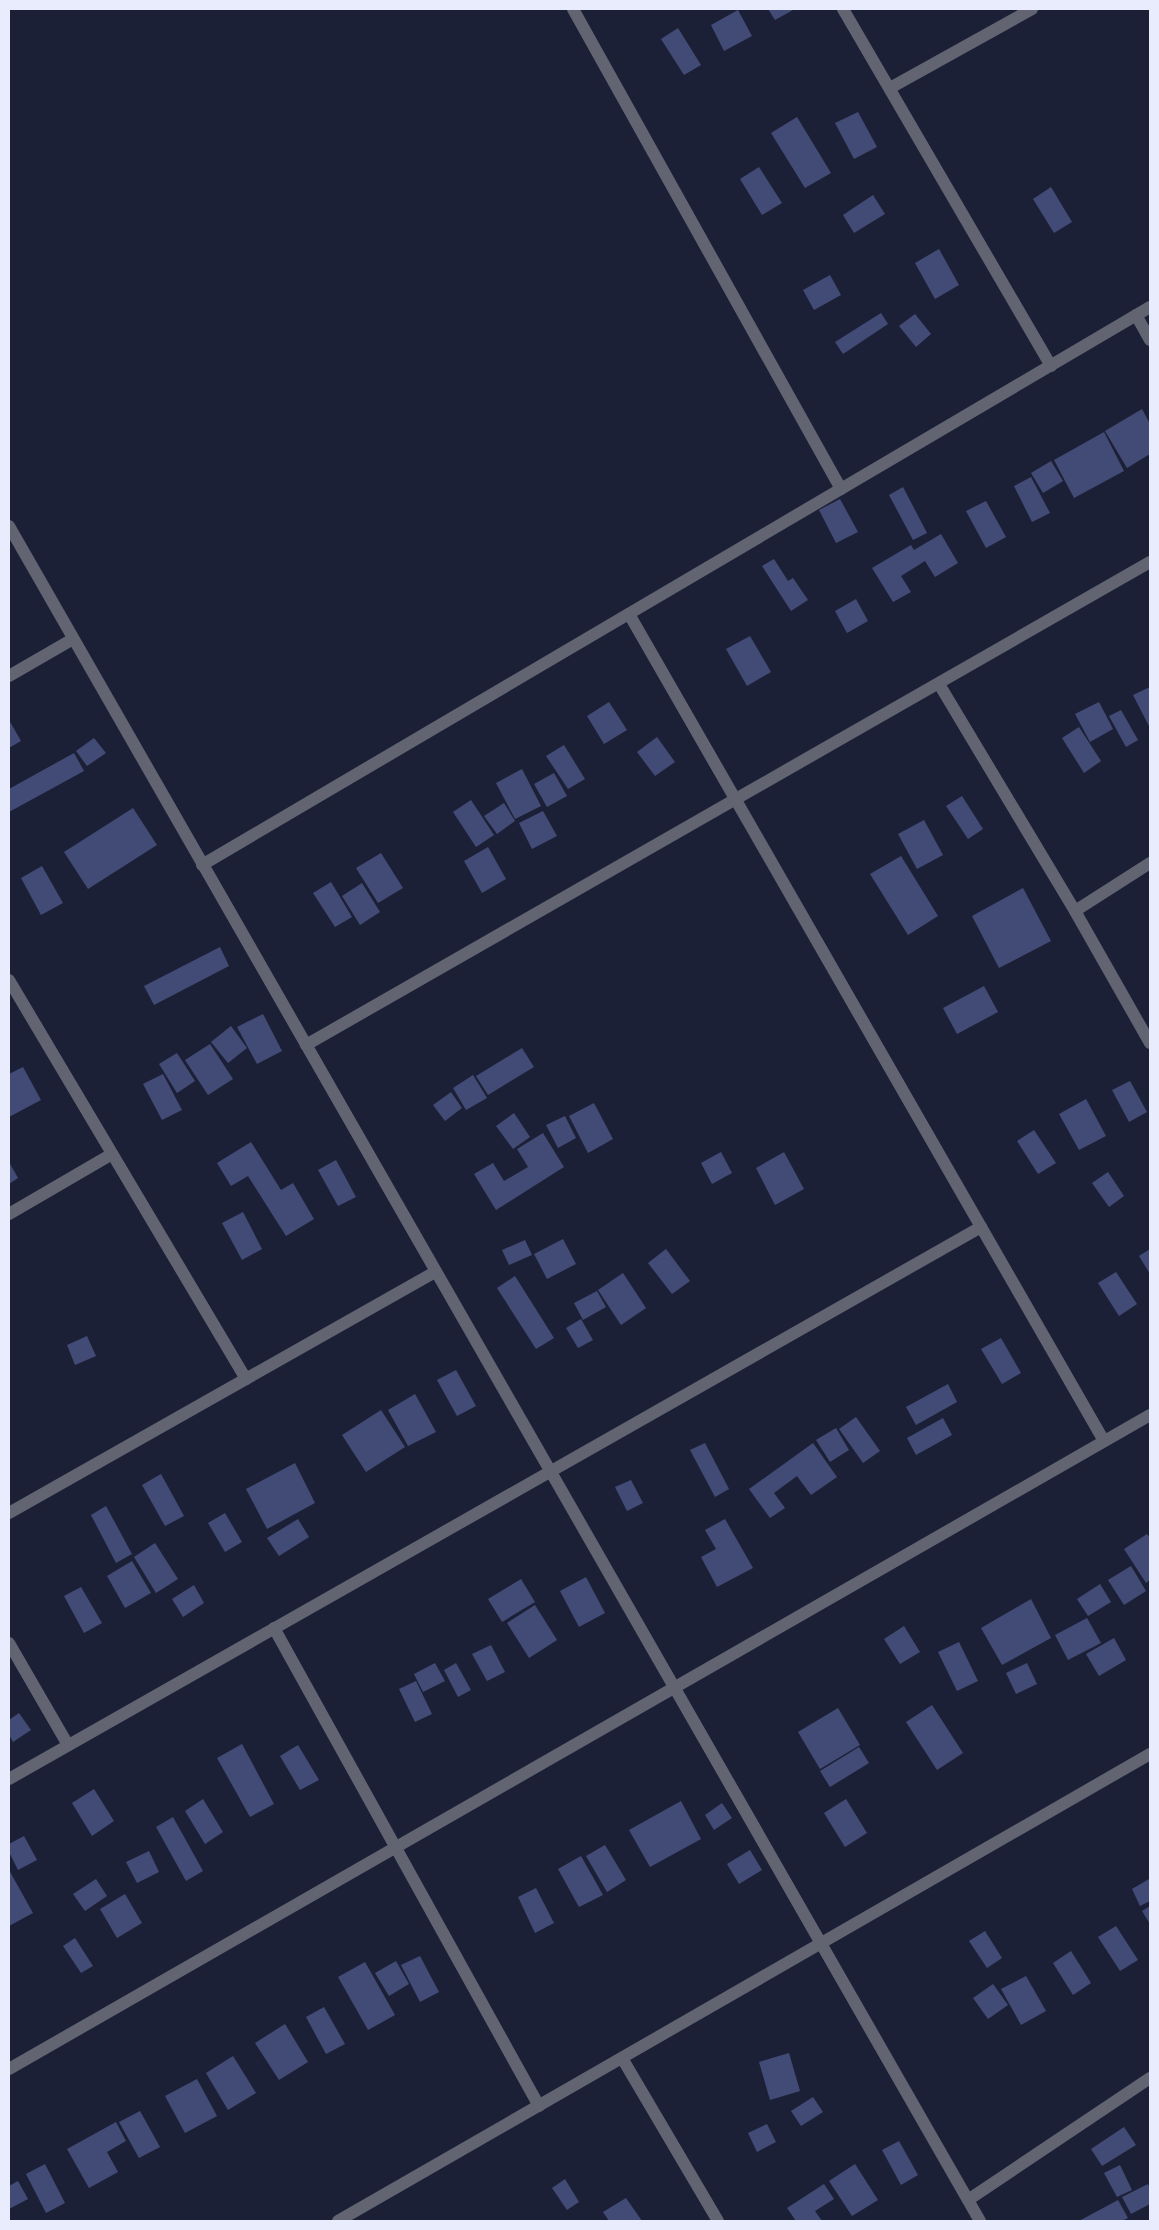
<svg xmlns="http://www.w3.org/2000/svg" width="1159" height="2230" font-family="Signika,sans-serif">
  <rect width="100%" height="100%" fill="#1c2037"/>
  <g fill="#424b75">
    <polygon points="768,9 793,9 793,10 775,20"/>
    <polygon points="738,10 752,36 724,51 711,25"/>
    <polygon points="678,28 701,65 684,75 661,39"/>
    <polygon points="858,112 877,147 854,159 835,123"/>
    <polygon points="797,117 831,173 805,188 771,133"/>
    <polygon points="759,167 782,203 762,215 740,179"/>
    <polygon points="1051,187 1072,222 1054,233 1033,199"/>
    <polygon points="873,195 885,214 854,233 843,215"/>
    <polygon points="939,249 959,285 935,299 915,263"/>
    <polygon points="830,275 841,295 814,310 803,290"/>
    <polygon points="881,313 888,324 843,354 835,342"/>
    <polygon points="915,314 931,334 916,347 899,326"/>
    <polygon points="1142,409 1150,424 1150,454 1127,468 1105,431"/>
    <polygon points="1104,432 1124,471 1074,498 1054,460"/>
    <polygon points="1051,461 1063,481 1043,493 1031,473"/>
    <polygon points="1031,477 1050,513 1032,522 1014,486"/>
    <polygon points="903,487 927,533 913,540 889,495"/>
    <polygon points="840,499 858,532 836,543 819,510"/>
    <polygon points="986,501 1006,537 986,548 966,511"/>
    <polygon points="941,534 958,563 935,577 925,561 901,576 911,592 893,602 872,568 911,545 914,550"/>
    <polygon points="774,559 788,581 793,578 808,600 791,611 762,566"/>
    <polygon points="856,599 868,621 847,633 835,611"/>
    <polygon points="750,636 771,672 747,686 726,649"/>
    <polygon points="1150,687 1150,728 1133,695"/>
    <polygon points="609,702 627,730 604,744 587,716"/>
    <polygon points="1099,702 1113,729 1090,742 1075,714"/>
    <polygon points="1121,710 1138,740 1126,747 1109,716"/>
    <polygon points="9,720 21,741 9,748"/>
    <polygon points="1079,727 1101,761 1084,773 1062,738"/>
    <polygon points="657,737 675,762 655,776 637,752"/>
    <polygon points="94,738 106,753 87,766 76,751"/>
    <polygon points="564,745 585,779 568,789 546,756"/>
    <polygon points="74,753 84,771 9,812 9,789"/>
    <polygon points="522,769 541,806 515,819 496,783"/>
    <polygon points="554,773 567,796 547,807 534,784"/>
    <polygon points="962,796 983,829 968,839 946,806"/>
    <polygon points="471,800 494,835 476,847 453,812"/>
    <polygon points="504,803 515,821 497,834 484,816"/>
    <polygon points="133,808 157,845 88,889 64,852"/>
    <polygon points="543,811 557,836 532,849 519,823"/>
    <polygon points="924,820 943,855 917,869 898,834"/>
    <polygon points="488,847 506,879 482,893 464,861"/>
    <polygon points="381,853 403,888 378,903 356,868"/>
    <polygon points="901,856 938,916 908,935 870,874"/>
    <polygon points="42,866 63,903 41,915 21,878"/>
    <polygon points="331,882 352,917 335,927 313,893"/>
    <polygon points="362,883 380,912 360,925 342,896"/>
    <polygon points="1023,888 1051,941 999,968 972,916"/>
    <polygon points="220,947 229,966 154,1005 144,986"/>
    <polygon points="984,986 998,1012 957,1034 943,1008"/>
    <polygon points="263,1014 282,1051 257,1064 237,1027"/>
    <polygon points="231,1026 247,1048 228,1063 211,1042"/>
    <polygon points="210,1044 233,1079 208,1095 185,1060"/>
    <polygon points="522,1048 534,1067 488,1095 476,1076"/>
    <polygon points="177,1053 195,1081 177,1093 159,1064"/>
    <polygon points="23,1067 41,1100 9,1117 9,1074"/>
    <polygon points="163,1074 182,1110 162,1120 143,1084"/>
    <polygon points="473,1075 487,1098 466,1110 453,1088"/>
    <polygon points="1130,1081 1147,1112 1129,1122 1112,1090"/>
    <polygon points="451,1092 462,1108 445,1121 433,1105"/>
    <polygon points="1086,1099 1106,1136 1079,1150 1059,1114"/>
    <polygon points="594,1103 613,1139 588,1153 569,1116"/>
    <polygon points="514,1113 530,1137 513,1149 496,1126"/>
    <polygon points="565,1116 576,1138 558,1148 546,1125"/>
    <polygon points="1034,1130 1056,1163 1038,1174 1017,1141"/>
    <polygon points="543,1133 564,1167 496,1210 474,1174 493,1163 504,1181 528,1167 517,1149"/>
    <polygon points="251,1142 281,1190 293,1183 314,1219 286,1236 248,1176 231,1186 217,1163"/>
    <polygon points="721,1152 732,1173 712,1184 701,1163"/>
    <polygon points="784,1152 804,1189 775,1205 756,1168"/>
    <polygon points="336,1160 356,1197 338,1206 318,1170"/>
    <polygon points="9,1162 18,1178 9,1184"/>
    <polygon points="1108,1172 1124,1196 1109,1207 1092,1183"/>
    <polygon points="243,1212 262,1249 242,1260 222,1223"/>
    <polygon points="563,1239 576,1264 547,1279 534,1254"/>
    <polygon points="525,1240 532,1255 509,1265 502,1250"/>
    <polygon points="666,1249 690,1281 672,1294 648,1263"/>
    <polygon points="1150,1249 1150,1274 1139,1256"/>
    <polygon points="1116,1272 1137,1304 1119,1316 1098,1283"/>
    <polygon points="623,1273 646,1308 621,1325 598,1290"/>
    <polygon points="515,1276 554,1338 536,1349 497,1288"/>
    <polygon points="597,1291 606,1307 583,1320 574,1303"/>
    <polygon points="581,1319 593,1340 578,1348 566,1328"/>
    <polygon points="87,1336 96,1356 75,1365 67,1345"/>
    <polygon points="1001,1338 1021,1373 1002,1384 981,1349"/>
    <polygon points="456,1370 476,1406 457,1416 437,1380"/>
    <polygon points="948,1384 957,1402 916,1425 906,1407"/>
    <polygon points="415,1394 436,1432 408,1446 388,1410"/>
    <polygon points="381,1410 405,1447 366,1472 342,1435"/>
    <polygon points="856,1417 880,1451 863,1463 839,1429"/>
    <polygon points="943,1418 952,1435 916,1455 907,1438"/>
    <polygon points="836,1428 849,1450 830,1462 816,1440"/>
    <polygon points="705,1443 729,1489 715,1497 690,1450"/>
    <polygon points="813,1443 837,1477 811,1495 797,1476 774,1493 785,1508 770,1518 749,1489"/>
    <polygon points="295,1463 315,1503 267,1529 246,1489"/>
    <polygon points="161,1474 184,1516 165,1526 142,1485"/>
    <polygon points="631,1480 643,1503 627,1511 615,1487"/>
    <polygon points="106,1506 132,1554 116,1563 91,1515"/>
    <polygon points="225,1513 242,1542 225,1552 208,1523"/>
    <polygon points="298,1519 309,1537 279,1556 267,1538"/>
    <polygon points="725,1519 753,1568 717,1587 701,1557 716,1549 705,1530"/>
    <polygon points="1147,1534 1150,1538 1150,1580 1146,1583 1124,1549"/>
    <polygon points="155,1543 178,1579 156,1593 134,1557"/>
    <polygon points="132,1561 151,1593 125,1608 107,1576"/>
    <polygon points="1131,1566 1146,1591 1124,1605 1108,1580"/>
    <polygon points="586,1577 605,1613 579,1627 560,1591"/>
    <polygon points="521,1579 535,1602 502,1622 488,1599"/>
    <polygon points="1100,1584 1111,1602 1088,1616 1077,1599"/>
    <polygon points="194,1585 204,1603 183,1617 172,1599"/>
    <polygon points="81,1587 102,1623 84,1633 64,1596"/>
    <polygon points="1031,1599 1051,1638 1002,1665 981,1628"/>
    <polygon points="535,1605 557,1640 529,1658 507,1623"/>
    <polygon points="1087,1618 1101,1643 1068,1660 1055,1635"/>
    <polygon points="904,1626 920,1652 900,1664 884,1639"/>
    <polygon points="1114,1638 1126,1660 1099,1676 1086,1654"/>
    <polygon points="959,1642 978,1681 957,1691 938,1652"/>
    <polygon points="491,1645 505,1672 487,1681 472,1654"/>
    <polygon points="435,1663 445,1681 423,1692 414,1674"/>
    <polygon points="456,1663 471,1690 458,1697 444,1670"/>
    <polygon points="1027,1663 1037,1684 1016,1694 1006,1673"/>
    <polygon points="416,1681 432,1714 415,1722 399,1689"/>
    <polygon points="932,1705 963,1753 937,1770 906,1722"/>
    <polygon points="838,1708 860,1745 820,1769 798,1732"/>
    <polygon points="19,1713 31,1730 13,1742 9,1735 9,1720"/>
    <polygon points="242,1744 274,1804 250,1817 217,1758"/>
    <polygon points="298,1745 319,1780 300,1790 280,1756"/>
    <polygon points="859,1747 869,1763 830,1787 820,1771"/>
    <polygon points="94,1789 114,1821 92,1836 72,1803"/>
    <polygon points="203,1799 223,1832 205,1844 185,1811"/>
    <polygon points="846,1799 867,1833 845,1847 824,1813"/>
    <polygon points="681,1801 701,1839 650,1867 629,1830"/>
    <polygon points="722,1803 732,1818 714,1830 705,1815"/>
    <polygon points="173,1817 203,1871 186,1881 156,1827"/>
    <polygon points="24,1836 37,1860 18,1870 9,1852 9,1844"/>
    <polygon points="605,1845 626,1880 607,1892 586,1856"/>
    <polygon points="750,1850 762,1870 739,1884 727,1864"/>
    <polygon points="149,1851 159,1872 137,1883 126,1862"/>
    <polygon points="581,1856 603,1895 579,1907 558,1869"/>
    <polygon points="9,1870 33,1913 9,1926"/>
    <polygon points="96,1879 107,1896 85,1911 73,1894"/>
    <polygon points="1149,1879 1150,1901 1140,1906 1132,1889"/>
    <polygon points="536,1888 554,1923 535,1933 518,1897"/>
    <polygon points="125,1894 142,1923 117,1938 100,1909"/>
    <polygon points="1150,1906 1150,1924 1142,1911"/>
    <polygon points="1116,1926 1138,1960 1120,1971 1098,1937"/>
    <polygon points="985,1931 1002,1958 987,1968 969,1941"/>
    <polygon points="75,1938 93,1966 81,1973 63,1946"/>
    <polygon points="1071,1951 1091,1983 1073,1995 1053,1963"/>
    <polygon points="420,1956 439,1992 420,2002 401,1965"/>
    <polygon points="396,1961 409,1984 389,1996 375,1973"/>
    <polygon points="365,1962 395,2015 368,2030 338,1977"/>
    <polygon points="1026,1976 1046,2011 1021,2025 1001,1989"/>
    <polygon points="993,1984 1008,2005 988,2019 973,1998"/>
    <polygon points="324,2007 345,2044 326,2054 306,2017"/>
    <polygon points="285,2024 308,2062 279,2080 255,2043"/>
    <polygon points="789,2053 800,2091 770,2100 759,2062"/>
    <polygon points="233,2056 256,2093 228,2110 206,2073"/>
    <polygon points="197,2079 217,2116 185,2133 165,2096"/>
    <polygon points="813,2097 823,2112 801,2126 791,2111"/>
    <polygon points="140,2111 160,2147 139,2158 119,2122"/>
    <polygon points="116,2122 126,2141 107,2152 118,2172 89,2188 67,2149"/>
    <polygon points="767,2124 776,2142 757,2152 748,2133"/>
    <polygon points="1124,2127 1136,2145 1102,2166 1091,2149"/>
    <polygon points="899,2141 918,2175 901,2185 882,2150"/>
    <polygon points="45,2164 65,2203 46,2213 26,2174"/>
    <polygon points="855,2164 878,2200 852,2216 829,2181"/>
    <polygon points="1120,2165 1132,2190 1117,2197 1104,2173"/>
    <polygon points="565,2179 579,2202 567,2210 552,2188"/>
    <polygon points="18,2181 28,2199 9,2209 9,2186"/>
    <polygon points="824,2184 834,2199 815,2211 822,2221 796,2221 787,2208"/>
    <polygon points="1148,2184 1150,2189 1150,2204 1131,2214 1122,2197"/>
    <polygon points="626,2198 642,2221 609,2221 603,2212"/>
    <polygon points="1118,2200 1128,2218 1122,2221 1079,2221"/>
  </g>
  <g fill="none" stroke-linecap="round" stroke-linejoin="round">
    <g stroke="#626571" stroke-width="12">
      <polyline points="573,9 841,489"/>
      <polyline points="843,9 1051,366"/>
      <polyline points="890,88 1032,9"/>
      <polyline points="1136,315 1150,340"/>
      <polyline points="9,526 980,2221"/>
      <polyline points="629,614 1104,1441"/>
      <polyline points="9,676 73,639"/>
      <polyline points="939,684 1075,911 1150,1043"/>
      <polyline points="202,865 1150,307"/>
      <polyline points="1075,911 1150,863"/>
      <polyline points="9,980 246,1379"/>
      <polyline points="306,1045 1150,562"/>
      <polyline points="9,1214 112,1154"/>
      <polyline points="9,1513 435,1272"/>
      <polyline points="274,1628 539,2106"/>
      <polyline points="9,1643 68,1745"/>
      <polyline points="9,1779 981,1227"/>
      <polyline points="622,2058 718,2221"/>
      <polyline points="9,2069 1150,1415"/>
      <polyline points="968,2200 1150,2078"/>
      <polyline points="338,2221 1150,1754"/>
    </g>
  </g>
  <rect width="1159" height="2230" fill="none" stroke="#e8ecfc" stroke-width="20"/>
</svg>
